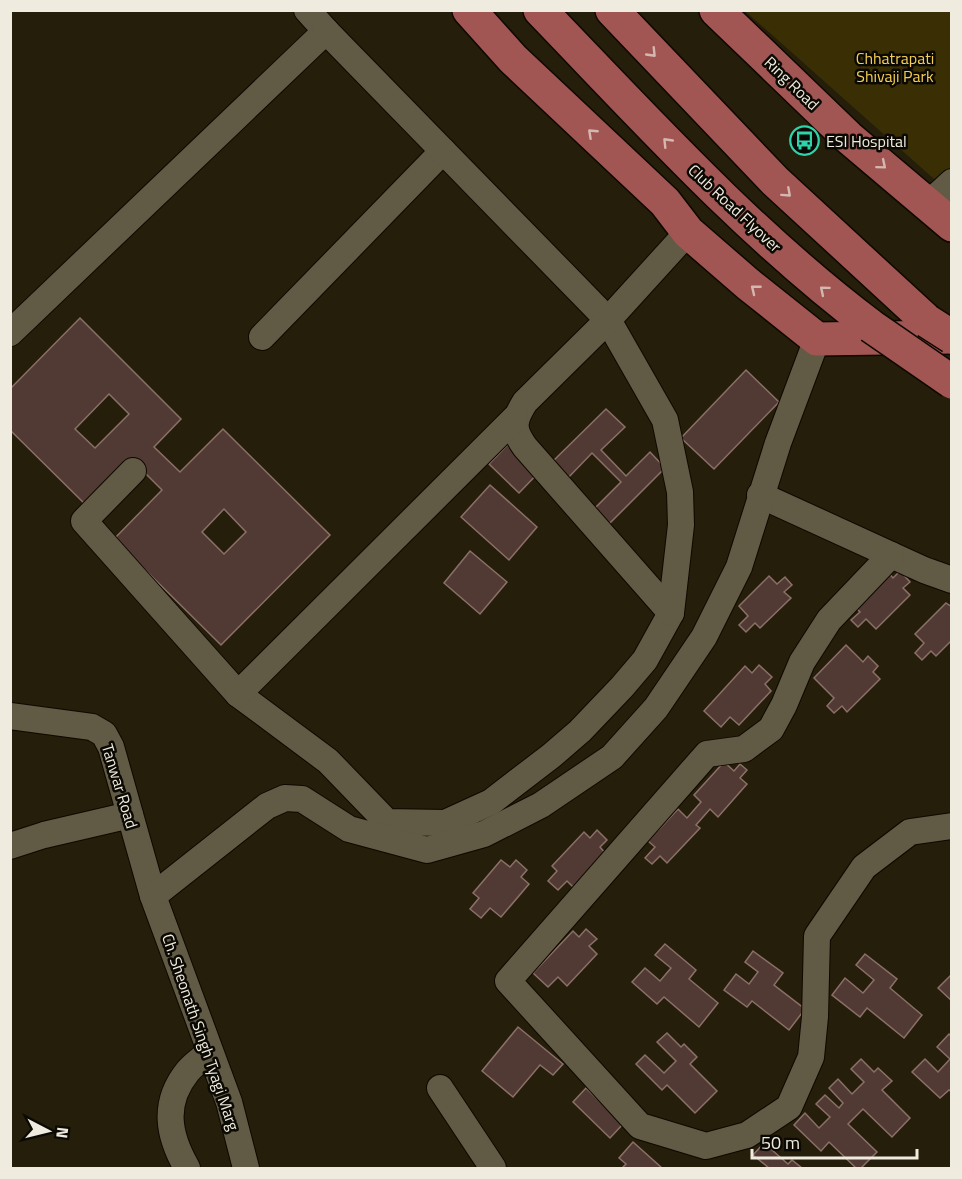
<svg xmlns="http://www.w3.org/2000/svg" width="962" height="1179" font-family="'Titillium Web',sans-serif">
  <rect width="100%" height="100%" fill="#251e0a"/>
  <polygon fill="#3a2e04" points="745,11 951,11 951,168 934,179"/>
  <g fill="#523a34" stroke="#8b7069" stroke-width="1.5" fill-rule="evenodd">
    <path d="M80,318L181,419L154,447L180,472L223,429L330,535L221,645L114,539L162,490L136,464L91,510L10,430V389ZM109,394L129,414L95,448L75,429ZM224,509L246,532L224,554L202,532Z"/>
    <polygon points="746,370 779,402 714,469 681,438"/>
    <polygon points="606,409 625,427 601,450 626,476 650,452 665,468 609,524 594,509 621,482 592,453 566,480 550,464"/>
    <polygon points="512,440 542,469 519,493 489,464"/>
    <polygon points="490,485 537,527 509,560 461,517"/>
    <polygon points="470,551 507,582 480,614 444,583"/>
    <polygon points="900,571 910,582 903,588 910,595 876,629 866,619 858,627 851,620 860,612 854,606 888,572 893,578"/>
    <polygon points="769,576 777,584 785,577 792,585 784,592 791,598 760,628 755,623 746,632 739,625 748,616 739,606"/>
    <polygon points="946,603 952,607 952,640 936,656 931,651 922,660 915,653 924,643 915,634"/>
    <polygon points="846,645 863,662 868,656 878,666 873,672 880,679 847,712 842,706 834,713 827,706 834,698 814,678"/>
    <polygon points="759,665 772,677 765,684 771,691 739,725 730,717 721,727 704,711 745,666 752,673"/>
    <polygon points="724,762 734,771 740,764 747,770 740,778 747,784 718,817 710,809 696,825 700,828 667,863 660,856 652,864 645,858 655,847 648,841 678,809 687,818 701,802 694,795"/>
    <polygon points="597,830 607,840 600,847 606,854 574,888 567,881 558,890 548,881 557,871 552,866 584,832 590,838"/>
    <polygon points="501,860 510,867 516,860 527,870 521,877 529,884 501,917 490,908 481,918 470,909 479,898 473,893"/>
    <polygon points="586,929 597,939 589,946 597,954 567,986 558,977 548,987 533,973 573,931 579,937"/>
    <polygon points="665,944 696,970 689,979 718,1003 699,1027 664,997 657,1004 632,982 645,968 660,981 671,968 655,955"/>
    <polygon points="753,951 783,973 774,985 805,1009 789,1030 752,1001 747,1007 724,990 736,974 749,984 758,972 745,962"/>
    <polygon points="865,954 897,979 890,988 922,1015 904,1038 867,1008 860,1017 832,995 845,978 863,993 874,980 856,965"/>
    <polygon points="951,975 952,976 952,1001 938,988"/>
    <polygon points="518,1027 563,1064 553,1075 540,1065 513,1097 482,1071"/>
    <polygon points="667,1033 681,1047 684,1044 697,1057 690,1064 717,1091 695,1113 667,1085 662,1090 636,1064 645,1055 664,1073 676,1061 657,1042"/>
    <polygon points="949,1034 952,1037 952,1092 949,1090 940,1098 912,1072 925,1059 938,1072 950,1059 937,1047"/>
    <polygon points="861,1059 874,1072 878,1068 892,1081 882,1090 910,1118 892,1137 863,1109 848,1124 877,1152 861,1168 856,1168 829,1142 821,1151 794,1125 805,1113 819,1128 830,1117 816,1104 825,1095 839,1108 843,1103 829,1088 838,1079 852,1094 864,1082 851,1069"/>
    <polygon points="586,1088 623,1124 610,1138 573,1102"/>
    <polygon points="633,1142 662,1168 622,1168 626,1164 619,1158"/>
    <polygon points="764,1143 788,1164 792,1160 802,1168 769,1168 753,1155"/>
  </g>
  <g fill="none" stroke-linecap="round" stroke-linejoin="round">
    <defs>
      <g id="minor">
        <polyline points="928,204 952,182"/>
        <polyline points="10,333 326,31 307,10"/>
        <polyline points="262,337 443,151"/>
        <polyline points="133,471 84,521 238,694 328,761 387,822 445,823 491,802 551,756 580,731 622,687 645,660 671,613 681,525 680,492 665,420 608,320 326,31"/>
        <polyline points="760,495 924,570 952,580"/>
        <polyline points="891,555 829,620 802,662 784,705 771,729 744,749 707,754 508,981 640,1126 706,1146 747,1135 789,1107 811,1057 815,1017 817,936 864,867 910,832 952,826"/>
        <path d="M671,613L525,447C512,429 513,421 525,402L608,320L688,232"/>
        <polyline points="238,694 515,418"/>
        <polyline points="10,716 92,727 104,734 111,747 153,896 229,1102 246,1168"/>
        <polyline points="10,846 44,835 130,815"/>
        <polyline points="153,896 267,806 285,798 302,799 349,829 427,850 484,834 541,805 612,757 656,708 704,637 739,567 778,443 817,339"/>
        <polyline points="440,1088 493,1168"/>
        <path d="M187,1168C168,1135 162,1103 188,1071C194,1064 203,1058 210,1052"/>
      </g>
      <g id="major">
        <polyline points="469,10 513,59 665,202 688,232 748,284 817,339 952,337"/>
        <path d="M540,10C646,120 749,234 871,326"/>
        <polyline points="612,10 775,181 927,321"/>
        <polyline points="716,10 848,137 952,225"/>
      </g>
    </defs>
    <use href="#minor" stroke="#0e0800" stroke-width="28"/>
    <use href="#major" stroke="#0e0800" stroke-width="36"/>
    <use href="#minor" stroke="#615a44" stroke-width="26"/>
    <use href="#major" stroke="#a25654" stroke-width="33"/>
    <defs>
      <g id="major-bridge">
        <polyline points="927,321 952,337"/>
        <polyline points="871,326 952,382"/>
      </g>
    </defs>
    <use href="#major-bridge" stroke="#0e0800" stroke-width="36" stroke-linecap="butt"/>
    <use href="#major-bridge" stroke="#a25654" stroke-width="33"/>
  </g>
  <defs><path id="oneway-chevron" d="M-2-3.5L2.5 0L-2 3.5" fill="none" stroke-width="1.6" stroke-linecap="round" stroke-linejoin="round" transform="scale(1.5)"/></defs>
  <g stroke="#d4b7ae">
    <use href="#oneway-chevron" transform="translate(652 53) rotate(46)"/>
    <use href="#oneway-chevron" transform="translate(592 133) rotate(-137)"/>
    <use href="#oneway-chevron" transform="translate(667 142) rotate(-134)"/>
    <use href="#oneway-chevron" transform="translate(882 165) rotate(40)"/>
    <use href="#oneway-chevron" transform="translate(787 193) rotate(42)"/>
    <use href="#oneway-chevron" transform="translate(755 289) rotate(-141)"/>
    <use href="#oneway-chevron" transform="translate(824 290) rotate(-140)"/>
  </g>
  <defs>
    <symbol id="bus-ring" viewBox="-11 -11 22 22"><circle r="9.5" fill="#0b0903" stroke="#2dd4ab" stroke-width="1.5"/><path d="M-5-6H5V4H4V6H2V4H-2V6H-4V4H-5ZM-3.5-4V0h7V-4ZM-3.5 1.2v1.5H-2V1.2ZM2 1.2v1.5H3.5V1.2Z" fill="#2dd4ab"/></symbol>
  </defs>
  <g fill-rule="evenodd">
    <use href="#bus-ring" x="788" y="124" width="33" height="33"/>
  </g>
  <g text-anchor="middle" stroke-width="5" stroke-linejoin="round" paint-order="stroke">
    <g font-size="16" fill="#f5ce54" stroke="#0b0903">
      <text x="895" y="64">Chhatrapati<tspan x="895" dy="18">Shivaji Park</tspan></text>
    </g>
    <g font-size="16" fill="#efebde" stroke="#0b0903">
      <text transform="translate(792 83) rotate(44)" y="6">Ring Road</text>
      <text transform="translate(735 208) rotate(43)" y="6">Club Road Flyover</text>
      <text transform="translate(120 786) rotate(73)" y="6">Tanwar Road</text>
      <text transform="translate(201 1032) rotate(71)" y="6">Ch. Sheonath Singh Tyagi Marg</text>
    </g>
    <g font-size="16" fill="#efebde" stroke="#0b0903" text-anchor="start">
      <text x="826" y="147">ESI Hospital</text>
    </g>
  </g>
  <rect width="962" height="1179" fill="none" stroke="#efebde" stroke-width="24"/>
  <g transform="translate(48 1131) rotate(97)" stroke="#0b0903" stroke-width="4.5" paint-order="stroke">
  <path d="M0-4.5L10 22L0 15L-10 22Z" fill="#efebde"/>
  <text y="-9" font-size="16" font-weight="bold" text-anchor="middle" fill="#efebde">N</text>
  </g>
  <path d="M752 1149v9h165v-9" fill="none" stroke="#efebde" stroke-width="3"/>
  <text x="761" y="1149" font-size="18" fill="#efebde" stroke="#0b0903" stroke-width="4.5" paint-order="stroke">50 m</text>
</svg>
